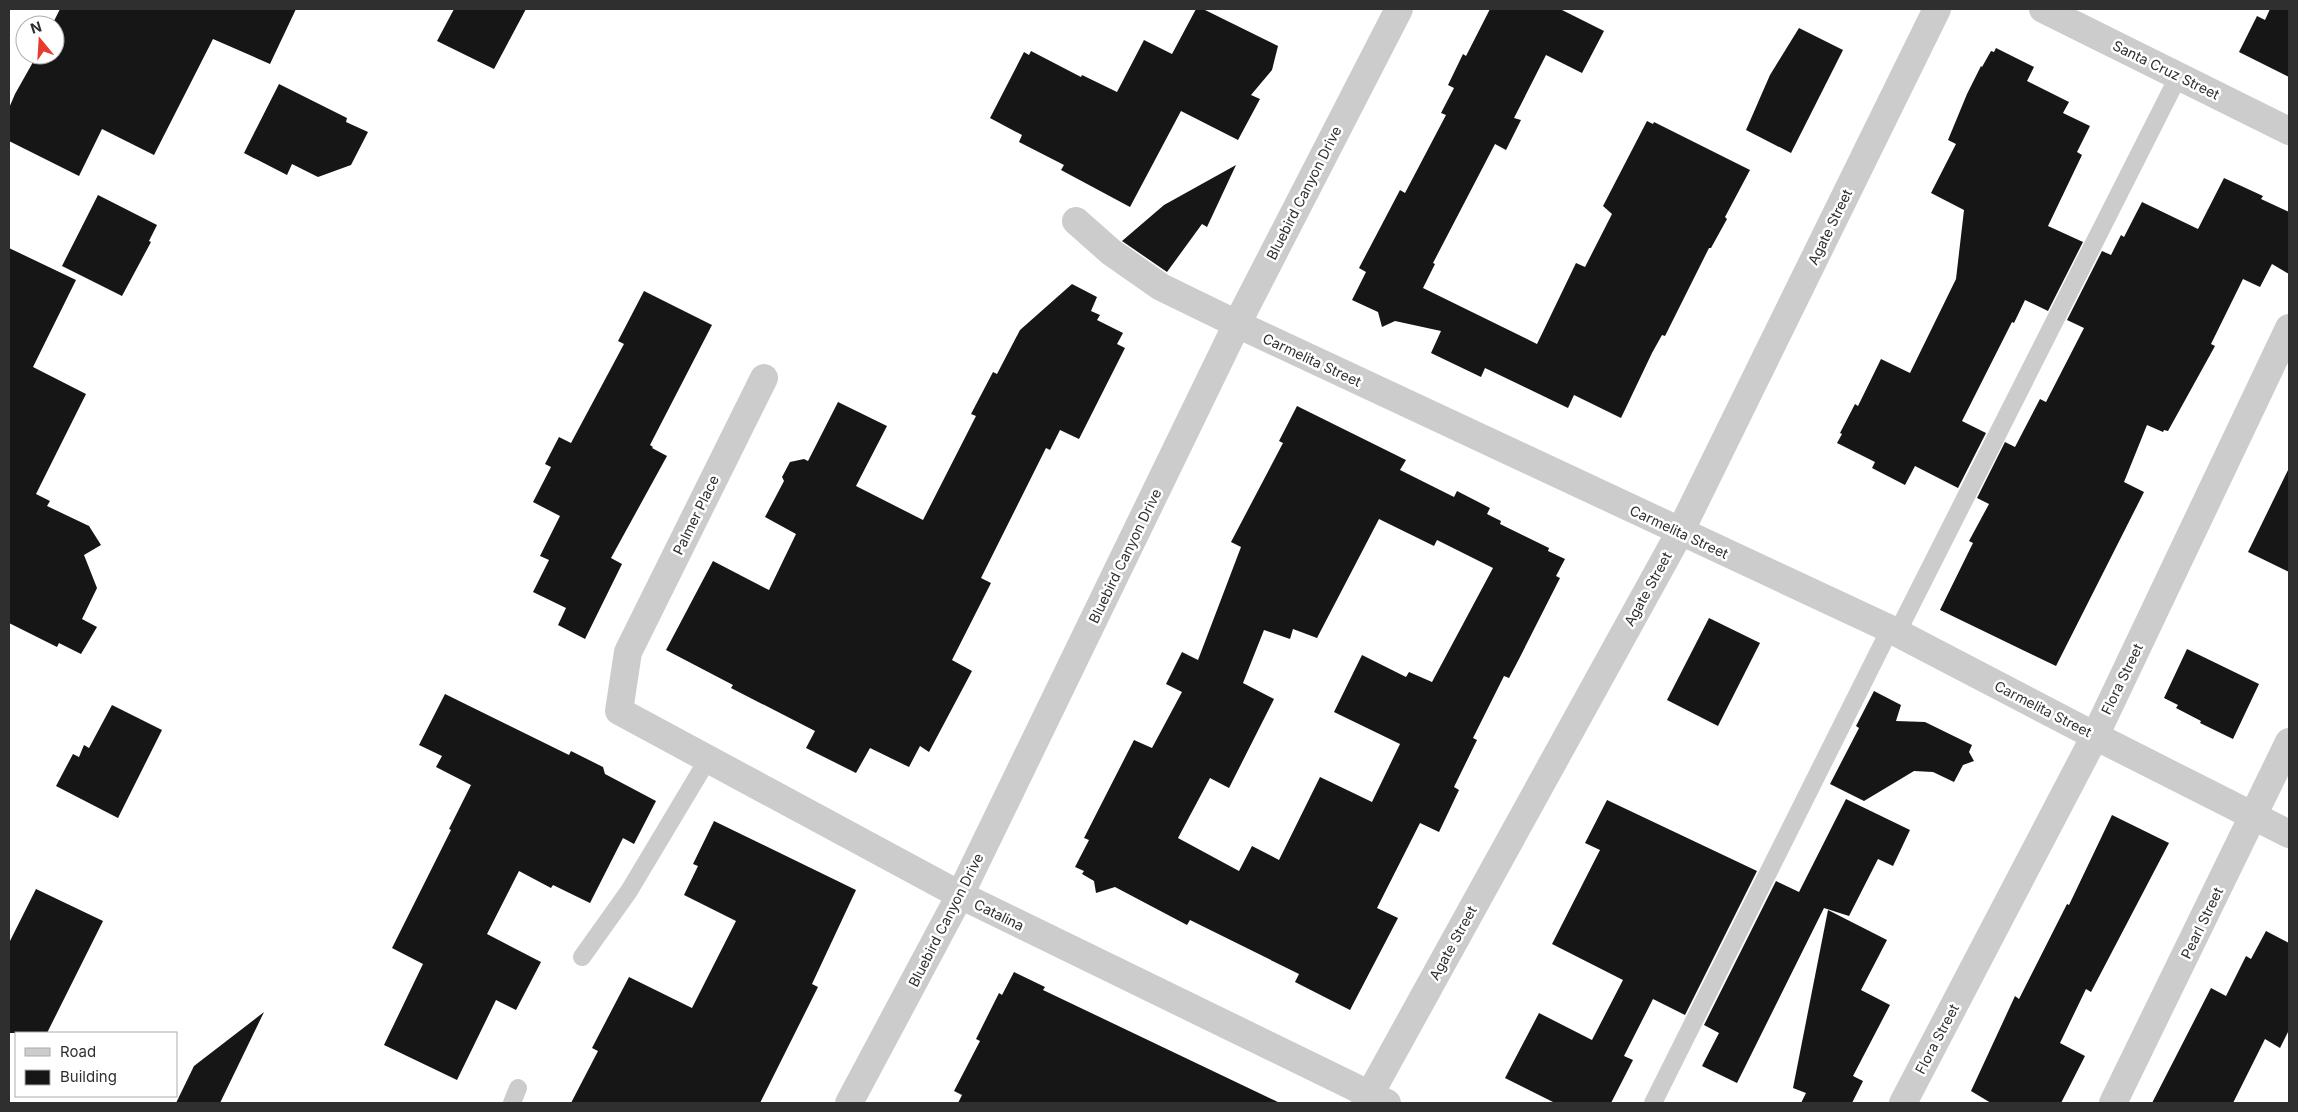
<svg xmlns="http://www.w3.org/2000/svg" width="2298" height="1112" font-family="Inter,sans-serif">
  <rect width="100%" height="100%" fill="#fff"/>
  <g fill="#161616" fill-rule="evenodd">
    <polygon points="60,9 296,9 270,64 213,39 154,155 102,129 79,176 9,141 9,108 15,94 37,55 55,55 55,25 52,25"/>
    <polygon points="454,9 526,9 494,69 437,41"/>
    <polygon points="1196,9 1203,9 1278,46 1272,70 1251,95 1260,99 1238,140 1181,111 1130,207 1061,170 1064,165 1019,142 1022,135 990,118 1024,52 1029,55 1031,51 1081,77 1082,75 1117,92 1144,40 1172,54"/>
    <polygon points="1490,9 1560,9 1604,31 1582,73 1546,55 1514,118 1521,120 1506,150 1495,144 1433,263 1435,264 1423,288 1537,344 1576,263 1585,267 1612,214 1603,206 1647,121 1653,124 1654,122 1750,170 1725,217 1727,219 1711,248 1709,248 1665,336 1662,335 1652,353 1621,418 1574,395 1568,408 1485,368 1481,377 1431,353 1441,331 1395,321 1382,327 1378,312 1352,300 1366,272 1359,268 1400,190 1405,193 1446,115 1441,113 1454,88 1448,85 1463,54 1466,56"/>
    <polygon points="2270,9 2289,9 2289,77 2239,52 2257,16 2265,20"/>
    <polygon points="1799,28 1843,50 1791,153 1746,130 1770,75"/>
    <polygon points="1996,48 2034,67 2027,81 2069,102 2063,113 2090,126 2077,152 2082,155 2048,226 2083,242 2048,311 2025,300 2014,323 2012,322 1962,421 1986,433 1958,488 1915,466 1905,485 1872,468 1875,462 1837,443 1842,434 1840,433 1855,404 1858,406 1881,359 1910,373 1956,279 1964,210 1931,193 1956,144 1948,140 1967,94 1981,66 1982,67 1991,51 1994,52"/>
    <polygon points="279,84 347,118 346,122 368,132 351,165 318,177 292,164 287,175 244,153"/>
    <polygon points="1236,165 1207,227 1202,224 1167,272 1122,241 1164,205"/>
    <polygon points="2224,178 2263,196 2261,199 2289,212 2289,274 2272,264 2260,287 2243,279 2211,344 2215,346 2168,431 2164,430 2163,432 2147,425 2124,482 2144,492 2056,666 1940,610 1973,543 1969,541 1989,504 1977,498 2005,442 2015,447 2040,399 2046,402 2084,328 2067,320 2102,251 2111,255 2121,235 2124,237 2142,202 2198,229"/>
    <polygon points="98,195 157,225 149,241 151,242 122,296 62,266"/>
    <polygon points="9,248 76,280 33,367 86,394 36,494 50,501 47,506 89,526 101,545 84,555 97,588 82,619 97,627 81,654 59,643 57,647 9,623"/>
    <polygon points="1072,284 1097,297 1091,311 1100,315 1097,320 1123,333 1117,344 1125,348 1079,439 1060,430 1050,450 1046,448 981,578 991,583 952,660 972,671 929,752 920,746 909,767 870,748 856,773 806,748 815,731 731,688 733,685 666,650 713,561 769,590 796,534 765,517 784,481 782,477 790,462 804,459 808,461 838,402 887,426 856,486 923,520 976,416 971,414 993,372 997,374 1020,330"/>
    <polygon points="644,291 712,325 650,445 653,447 652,448 667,456 611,558 622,564 585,639 558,625 566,608 533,592 549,560 540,556 560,516 533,502 551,467 545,464 559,437 571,443 624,344 618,341"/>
    <path d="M1297,406L1406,460L1400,470L1454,497L1457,491L1490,508L1487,514L1501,521L1500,524L1549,548L1548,551L1565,559L1556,576L1560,578L1519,659L1509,678L1504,676L1473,738L1477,740L1454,787L1459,790L1439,832L1420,823L1377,908L1398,918L1350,1010L1295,982L1299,974L1190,920L1187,925L1115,887L1096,893L1094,881L1082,874L1084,871L1075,867L1089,840L1084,838L1134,740L1152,748L1182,692L1166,684L1182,652L1198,660L1241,547L1231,542L1283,443L1279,441ZM1379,519L1434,546L1437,540L1493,568L1432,682L1409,672L1406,677L1362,655L1334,712L1400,744L1372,802L1320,777L1279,860L1252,846L1239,871L1178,838L1210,778L1229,788L1274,699L1243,683L1264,630L1290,639L1293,629L1317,638Z"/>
    <polygon points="2289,468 2289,572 2248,552"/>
    <polygon points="1709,618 1760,643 1718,726 1667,700"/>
    <polygon points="2187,649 2259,684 2233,739 2200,723 2201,721 2176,708 2178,705 2164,698"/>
    <polygon points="1874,691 1901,705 1896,721 1925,722 1972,745 1969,752 1974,761 1963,765 1954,782 1933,772 1914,771 1864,801 1830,784 1859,728 1856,726"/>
    <polygon points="445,694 569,755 571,751 603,767 605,774 656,801 634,844 623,838 590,903 553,885 551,888 519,871 487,934 541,962 516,1010 496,1000 457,1080 384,1045 423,964 392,948 451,830 449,829 471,785 436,767 442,756 419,745"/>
    <polygon points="112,705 162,730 118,818 56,786 73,754 79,757 84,745 89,748"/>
    <polygon points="1846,799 1910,830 1893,866 1878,859 1849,916 1824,908 1737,1083 1702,1066 1719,1033 1704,1025 1776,881 1799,892"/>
    <polygon points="1607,800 1757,871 1685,1015 1653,999 1624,1056 1633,1060 1611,1103 1555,1103 1505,1078 1539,1013 1592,1040 1623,980 1552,944 1600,850 1585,843"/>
    <polygon points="2112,815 2169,843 2091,992 2086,989 2060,1043 2085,1056 2061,1103 1991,1103 1971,1091 2015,996 2019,999 2067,904 2069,905"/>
    <polygon points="714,821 856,890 812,984 818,987 760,1103 571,1103 598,1051 592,1048 629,977 692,1008 736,921 684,895 698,866 693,864"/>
    <polygon points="36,889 103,921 47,1033 9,1033 9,943"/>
    <polygon points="1828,910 1887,940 1861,990 1890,1005 1853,1076 1863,1081 1852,1103 1801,1103 1806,1093 1793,1088"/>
    <polygon points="2266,931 2289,943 2289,1030 2280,1048 2265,1039 2233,1103 2152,1103 2211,988 2226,996 2246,956 2251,959"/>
    <polygon points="1014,972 1045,987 1043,990 1280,1103 958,1103 962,1095 954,1091 980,1041 976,1039 999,993 1002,995"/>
    <polygon points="264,1012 220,1103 176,1103 194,1066"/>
  </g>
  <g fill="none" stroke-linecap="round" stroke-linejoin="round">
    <g stroke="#ccc" stroke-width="18">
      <polyline points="1897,633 2178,77"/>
      <polyline points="582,957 629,891 708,759"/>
      <polyline points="512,1103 518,1088"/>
      <polyline points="1653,1103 1890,629"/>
    </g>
    <g stroke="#ccc" stroke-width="28">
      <polyline points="2043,9 2289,131"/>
      <polyline points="1076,221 1111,252 1161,287 1237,324 1890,629 2095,736 2289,834"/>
      <polyline points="764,378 628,652 619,711 960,895 1387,1103"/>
      <polyline points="1365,1103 1680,532 1937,9"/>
      <polyline points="1903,1103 2095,736 2289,328"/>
      <polyline points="2113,1103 2289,742"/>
    </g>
    <polyline stroke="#ccc" stroke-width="28" points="849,1103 960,895 1237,324 1399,9"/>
  </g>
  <g text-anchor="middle" stroke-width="5" stroke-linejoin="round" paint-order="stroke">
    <g font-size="14" fill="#2f2f2f" stroke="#fff">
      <text transform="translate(2166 70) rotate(26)" y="5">Santa Cruz Street</text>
      <text transform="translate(1304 193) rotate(-63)" y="5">Bluebird Canyon Drive</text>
      <text transform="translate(1830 227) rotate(-64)" y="5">Agate Street</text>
      <text transform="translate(1312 360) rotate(25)" y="5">Carmelita Street</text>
      <text transform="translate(696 515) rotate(-64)" y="5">Palmer Place</text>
      <text transform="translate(1679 532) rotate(25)" y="5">Carmelita Street</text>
      <text transform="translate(1125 556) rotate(-64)" y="5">Bluebird Canyon Drive</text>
      <text transform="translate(1648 589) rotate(-61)" y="5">Agate Street</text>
      <text transform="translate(2122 679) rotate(-64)" y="5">Flora Street</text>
      <text transform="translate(2043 709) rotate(27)" y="5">Carmelita Street</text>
      <text transform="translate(999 915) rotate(26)" y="5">Catalina</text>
      <text transform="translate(946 920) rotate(-63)" y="5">Bluebird Canyon Drive</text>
      <text transform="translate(2202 923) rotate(-64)" y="5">Pearl Street</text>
      <text transform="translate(1453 943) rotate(-61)" y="5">Agate Street</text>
      <text transform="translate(1937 1039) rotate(-62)" y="5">Flora Street</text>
    </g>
  </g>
  <rect width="2298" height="1112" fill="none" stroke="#2f2f2f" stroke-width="20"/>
  <rect x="15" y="1032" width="162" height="65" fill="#ffffff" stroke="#acacac"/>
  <rect x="25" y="1048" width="25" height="8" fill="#cccccc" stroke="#acacac"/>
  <text x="60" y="1057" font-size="15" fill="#2f2f2f">Road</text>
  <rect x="25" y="1070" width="25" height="15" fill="#161616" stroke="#acacac"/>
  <text x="60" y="1082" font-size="15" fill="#2f2f2f">Building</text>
  <g transform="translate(40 40) rotate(342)"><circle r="24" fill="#ffffff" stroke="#acacac"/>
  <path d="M0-4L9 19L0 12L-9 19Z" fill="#e83b2e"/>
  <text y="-8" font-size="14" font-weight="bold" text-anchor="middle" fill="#2f2f2f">N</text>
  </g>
</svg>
